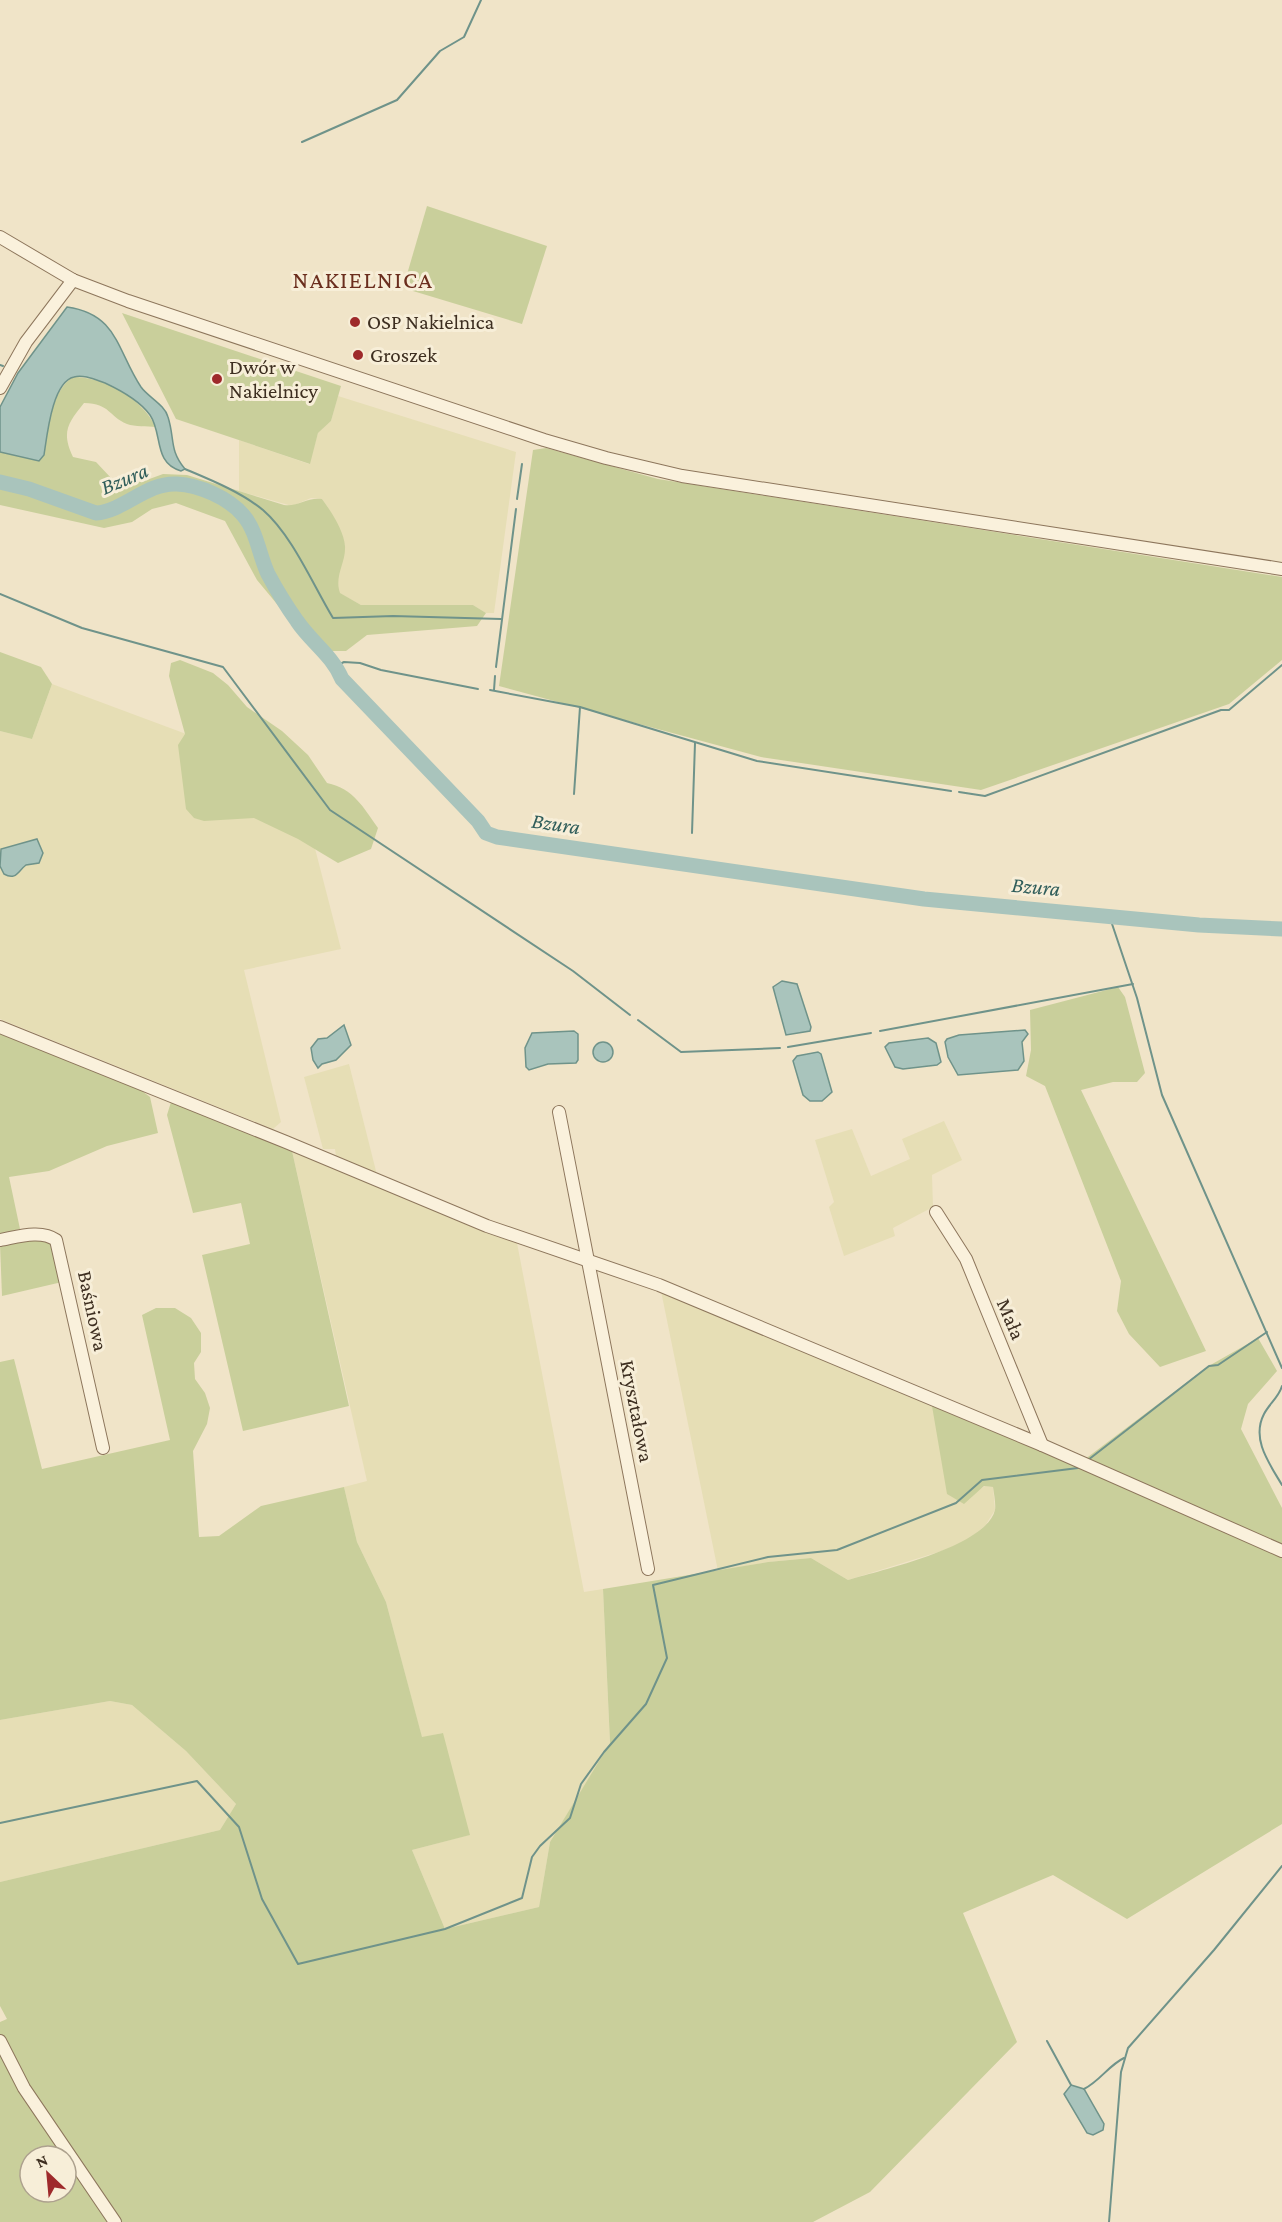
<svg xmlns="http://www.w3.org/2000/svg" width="1282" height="2222" font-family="'Crimson Pro',serif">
  <rect width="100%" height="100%" fill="#f0e4c8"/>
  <g fill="#e6deb5">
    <polygon points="338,396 516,452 494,613 486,613 473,605 361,605 339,593 336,582 345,546 329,509 322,499 311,498 292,506 239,491 239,440 309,464 318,433 331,421"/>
    <polygon points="52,684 296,775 341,949 244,970 281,1122 273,1129 0,1019 0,731 32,739"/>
    <polygon points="349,1064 377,1175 336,1157 335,1149 323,1149 304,1077"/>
    <polygon points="944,1121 962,1160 932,1175 933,1207 893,1228 895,1236 844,1256 829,1207 834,1202 815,1140 852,1129 871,1176 910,1159 902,1139"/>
    <polygon points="292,1151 517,1243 584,1592 603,1589 610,1745 550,1842 539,1907 445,1929 412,1850 469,1835 442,1733 422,1738 386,1602 357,1542 344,1487 367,1481"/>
    <polygon points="661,1291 932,1406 976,1492 985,1486 993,1487 995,1510 985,1526 961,1545 848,1580 811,1558 768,1562 718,1571"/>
    <polygon points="110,1701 132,1705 186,1751 236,1804 220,1830 0,1882 0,1720"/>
  </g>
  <g fill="#c9cf9b" fill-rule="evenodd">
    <polygon points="427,206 547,246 522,324 403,288"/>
    <polygon points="122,313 341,386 331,421 318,433 310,464 176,419"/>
    <path d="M73,377C106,377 141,398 156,427C147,426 135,427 127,424C108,416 111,404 84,403C68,423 61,432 73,457L96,462L112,479L122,484L144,481L163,474L187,475L284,505C298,507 307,497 322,499C331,511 344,531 345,546C346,563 334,576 340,593L361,605H473L486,613L477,626L367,635L346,651H316L257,580L225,521L176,503L152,509L132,522L104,528L0,505V452L39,461C46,436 51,390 73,377Z"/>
    <polygon points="546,448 658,479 1282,577 1282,660 1229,704 981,790 761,757 499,686 533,450"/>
    <polygon points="0,652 41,667 52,684 32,739 0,731"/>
    <path d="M180,660L213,673L228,685L247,707L282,731L308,755L327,783C354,789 363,807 378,828L371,849L338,863L298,839L254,818L204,821L194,818L186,809L178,745L185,734L169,676L171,663Z"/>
    <polygon points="1118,987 1125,997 1145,1073 1137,1082 1113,1082 1081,1090 1206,1351 1160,1367 1129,1334 1117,1311 1121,1281 1045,1086 1026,1076 1031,1050 1030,1010"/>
    <polygon points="0,1034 138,1088 150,1097 158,1133 107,1146 49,1171 9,1177 20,1229 0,1234"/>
    <polygon points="171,1102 292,1151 349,1406 243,1431 202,1255 250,1244 241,1203 193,1213 167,1115"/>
    <polygon points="37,1238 52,1244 62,1282 2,1296 0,1244"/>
    <path d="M156,1308H175L191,1318L201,1333V1352L194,1363L195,1379L205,1393L210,1408L207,1424L193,1451L199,1537L219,1536L261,1506L344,1487L357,1542L386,1602L422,1737L443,1733L470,1835L412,1850L445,1929L539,1907L550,1842L610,1743L603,1589L768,1562L811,1558L848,1580C881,1570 986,1547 995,1510C996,1504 994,1494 993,1487L984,1486L964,1504L947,1494L932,1406L1076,1466L1207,1367L1258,1338L1277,1371L1248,1404L1241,1429L1282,1508V1824L1127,1919L1053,1875L963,1913L1017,2042L870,2192L813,2222H0V2022L7,2019L0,2006V1882L220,1830L236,1804L186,1751L132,1705L110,1701L0,1720V1362L14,1359L42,1469L170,1440L142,1315ZM30,2156H66V2192H30Z"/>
  </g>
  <g fill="#a9c4bc" stroke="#6f938a" stroke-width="1.5">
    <path d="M67,307C118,314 117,351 141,387C148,397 165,405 168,417C175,439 169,450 185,469L181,471C153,463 163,434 150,415C140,401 120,390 105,383C96,380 83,374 74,377C52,382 47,436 44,455L39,461L0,452V407L18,373Z"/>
    <path d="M37,839L43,853L39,863L26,865C18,871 16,881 4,874L0,866L1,849Z"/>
    <polygon points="782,981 797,984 811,1027 810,1031 786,1035 773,987"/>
    <polygon points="344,1025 351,1045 336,1060 322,1064 318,1068 313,1060 311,1048 318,1039 327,1038"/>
    <polygon points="1025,1030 1028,1034 1022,1042 1024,1061 1018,1070 958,1075 948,1057 945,1042 947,1039 959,1035"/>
    <polygon points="574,1031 578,1034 578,1060 576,1063 548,1064 529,1070 526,1067 525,1048 532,1033"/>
    <polygon points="928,1038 936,1043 941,1062 937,1065 903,1069 895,1067 885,1047 889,1043"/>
    <circle cx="603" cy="1052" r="10"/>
    <polygon points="818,1052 821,1054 832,1092 822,1101 810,1101 803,1095 793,1061 797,1056"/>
    <polygon points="1071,2085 1084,2089 1104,2124 1103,2130 1093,2135 1087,2133 1064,2094"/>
  </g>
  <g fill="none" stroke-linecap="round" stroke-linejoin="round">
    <g stroke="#6f938a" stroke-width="2">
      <polyline points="302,142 397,100 440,51 464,37 481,0"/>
      <polyline points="0,365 3,366"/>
      <path d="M185,469C211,480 241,492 263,510C292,535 313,585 333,618L393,616L501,619"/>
      <polyline points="517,499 522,464"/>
      <polyline points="0,594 82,628 223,667 330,810 573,971 630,1015"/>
      <polyline points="336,666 344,662 360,663 381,670 478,689"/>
      <polyline points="496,667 516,509"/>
      <polyline points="490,690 580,707 757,761 951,791"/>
      <polyline points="494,690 495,676"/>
      <polyline points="959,792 985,796 1221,710 1229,710 1282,665"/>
      <polyline points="574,794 580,707"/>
      <polyline points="692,833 695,743"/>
      <polyline points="1109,915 1137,998 1162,1095 1282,1368"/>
      <polyline points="638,1020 681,1052 780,1048"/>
      <polyline points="880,1031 1133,984"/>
      <polyline points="788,1047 871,1033"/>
      <path d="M1282,1386C1279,1397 1269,1404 1264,1414C1251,1439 1269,1463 1282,1485"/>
      <polyline points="1088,1460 1209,1366 1218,1365 1267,1332"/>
      <polyline points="0,1823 197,1781 239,1827 262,1899 298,1964 445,1929 522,1898 532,1857 540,1846 570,1818 581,1784 604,1752 646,1704 667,1658 653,1585 768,1557 837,1550 956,1503 982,1480 1078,1468"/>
      <polyline points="1047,2041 1071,2085"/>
      <path d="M1084,2089C1100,2081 1109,2065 1124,2058"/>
      <polyline points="1109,2222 1121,2072 1128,2048 1214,1950 1282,1866"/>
    </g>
    <path stroke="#a9c4bc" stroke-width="15" d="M0,482L29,489L96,513C124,511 147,482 177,484C199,485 229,498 243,515C257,531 259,555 268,574C276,589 287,607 297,621C311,642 332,655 342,679L478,821L486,833L497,837L924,899L1199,925L1282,929"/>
    <defs>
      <g id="minor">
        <polyline points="0,237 73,280 128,301 544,440 606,458 682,476 1282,569"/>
        <polyline points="0,388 26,342 73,280"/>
        <polyline points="0,1027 286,1142 487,1226 659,1285 1042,1445 1282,1551"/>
        <polyline points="559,1112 648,1569"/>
        <polyline points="936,1212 966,1259 1042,1445"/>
        <path d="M0,1240C17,1237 41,1229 56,1240L103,1448"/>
        <polyline points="0,2041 24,2088 115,2222"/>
      </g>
    </defs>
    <use href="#minor" stroke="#8d765c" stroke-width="14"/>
    <use href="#minor" stroke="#faf1dc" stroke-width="12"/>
  </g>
  <g fill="#9e2a2b" stroke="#f7eed8" stroke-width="2">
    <circle cx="355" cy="322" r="6"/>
    <circle cx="358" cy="355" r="6"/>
    <circle cx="217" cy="379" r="6"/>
  </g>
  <g text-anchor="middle" stroke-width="6" stroke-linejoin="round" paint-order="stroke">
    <g font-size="21" fill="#3d2e20" stroke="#f7eed8" text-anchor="start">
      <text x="367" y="329">OSP Nakielnica</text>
      <text x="370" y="362">Groszek</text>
      <text x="229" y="374">Dwór w<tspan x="229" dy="24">Nakielnicy</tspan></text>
    </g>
    <g font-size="21" fill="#3d2e20" stroke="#f7eed8">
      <text transform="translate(93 1311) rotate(78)" y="7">Baśniowa</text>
      <text transform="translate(1011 1319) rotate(67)" y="7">Mała</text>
      <text transform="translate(637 1411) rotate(79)" y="7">Kryształowa</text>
    </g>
    <g font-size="22" font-style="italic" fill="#2f5d5a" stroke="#f7eed8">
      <text transform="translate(124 478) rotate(-23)" y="8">Bzura</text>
      <text transform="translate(556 823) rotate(8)" y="8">Bzura</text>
      <text transform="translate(1036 886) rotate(5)" y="8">Bzura</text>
    </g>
    <g font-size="24" letter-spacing="1.5" fill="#6b2e1e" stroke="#f7eed8">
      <text x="363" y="288">NAKIELNICA</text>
    </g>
  </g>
  <g transform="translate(48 2174) rotate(334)"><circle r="28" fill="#f7eed8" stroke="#ada18e" stroke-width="1.5"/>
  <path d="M0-4.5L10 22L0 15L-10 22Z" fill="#9e2a2b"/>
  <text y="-9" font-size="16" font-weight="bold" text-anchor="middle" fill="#3d2e20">N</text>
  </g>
</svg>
